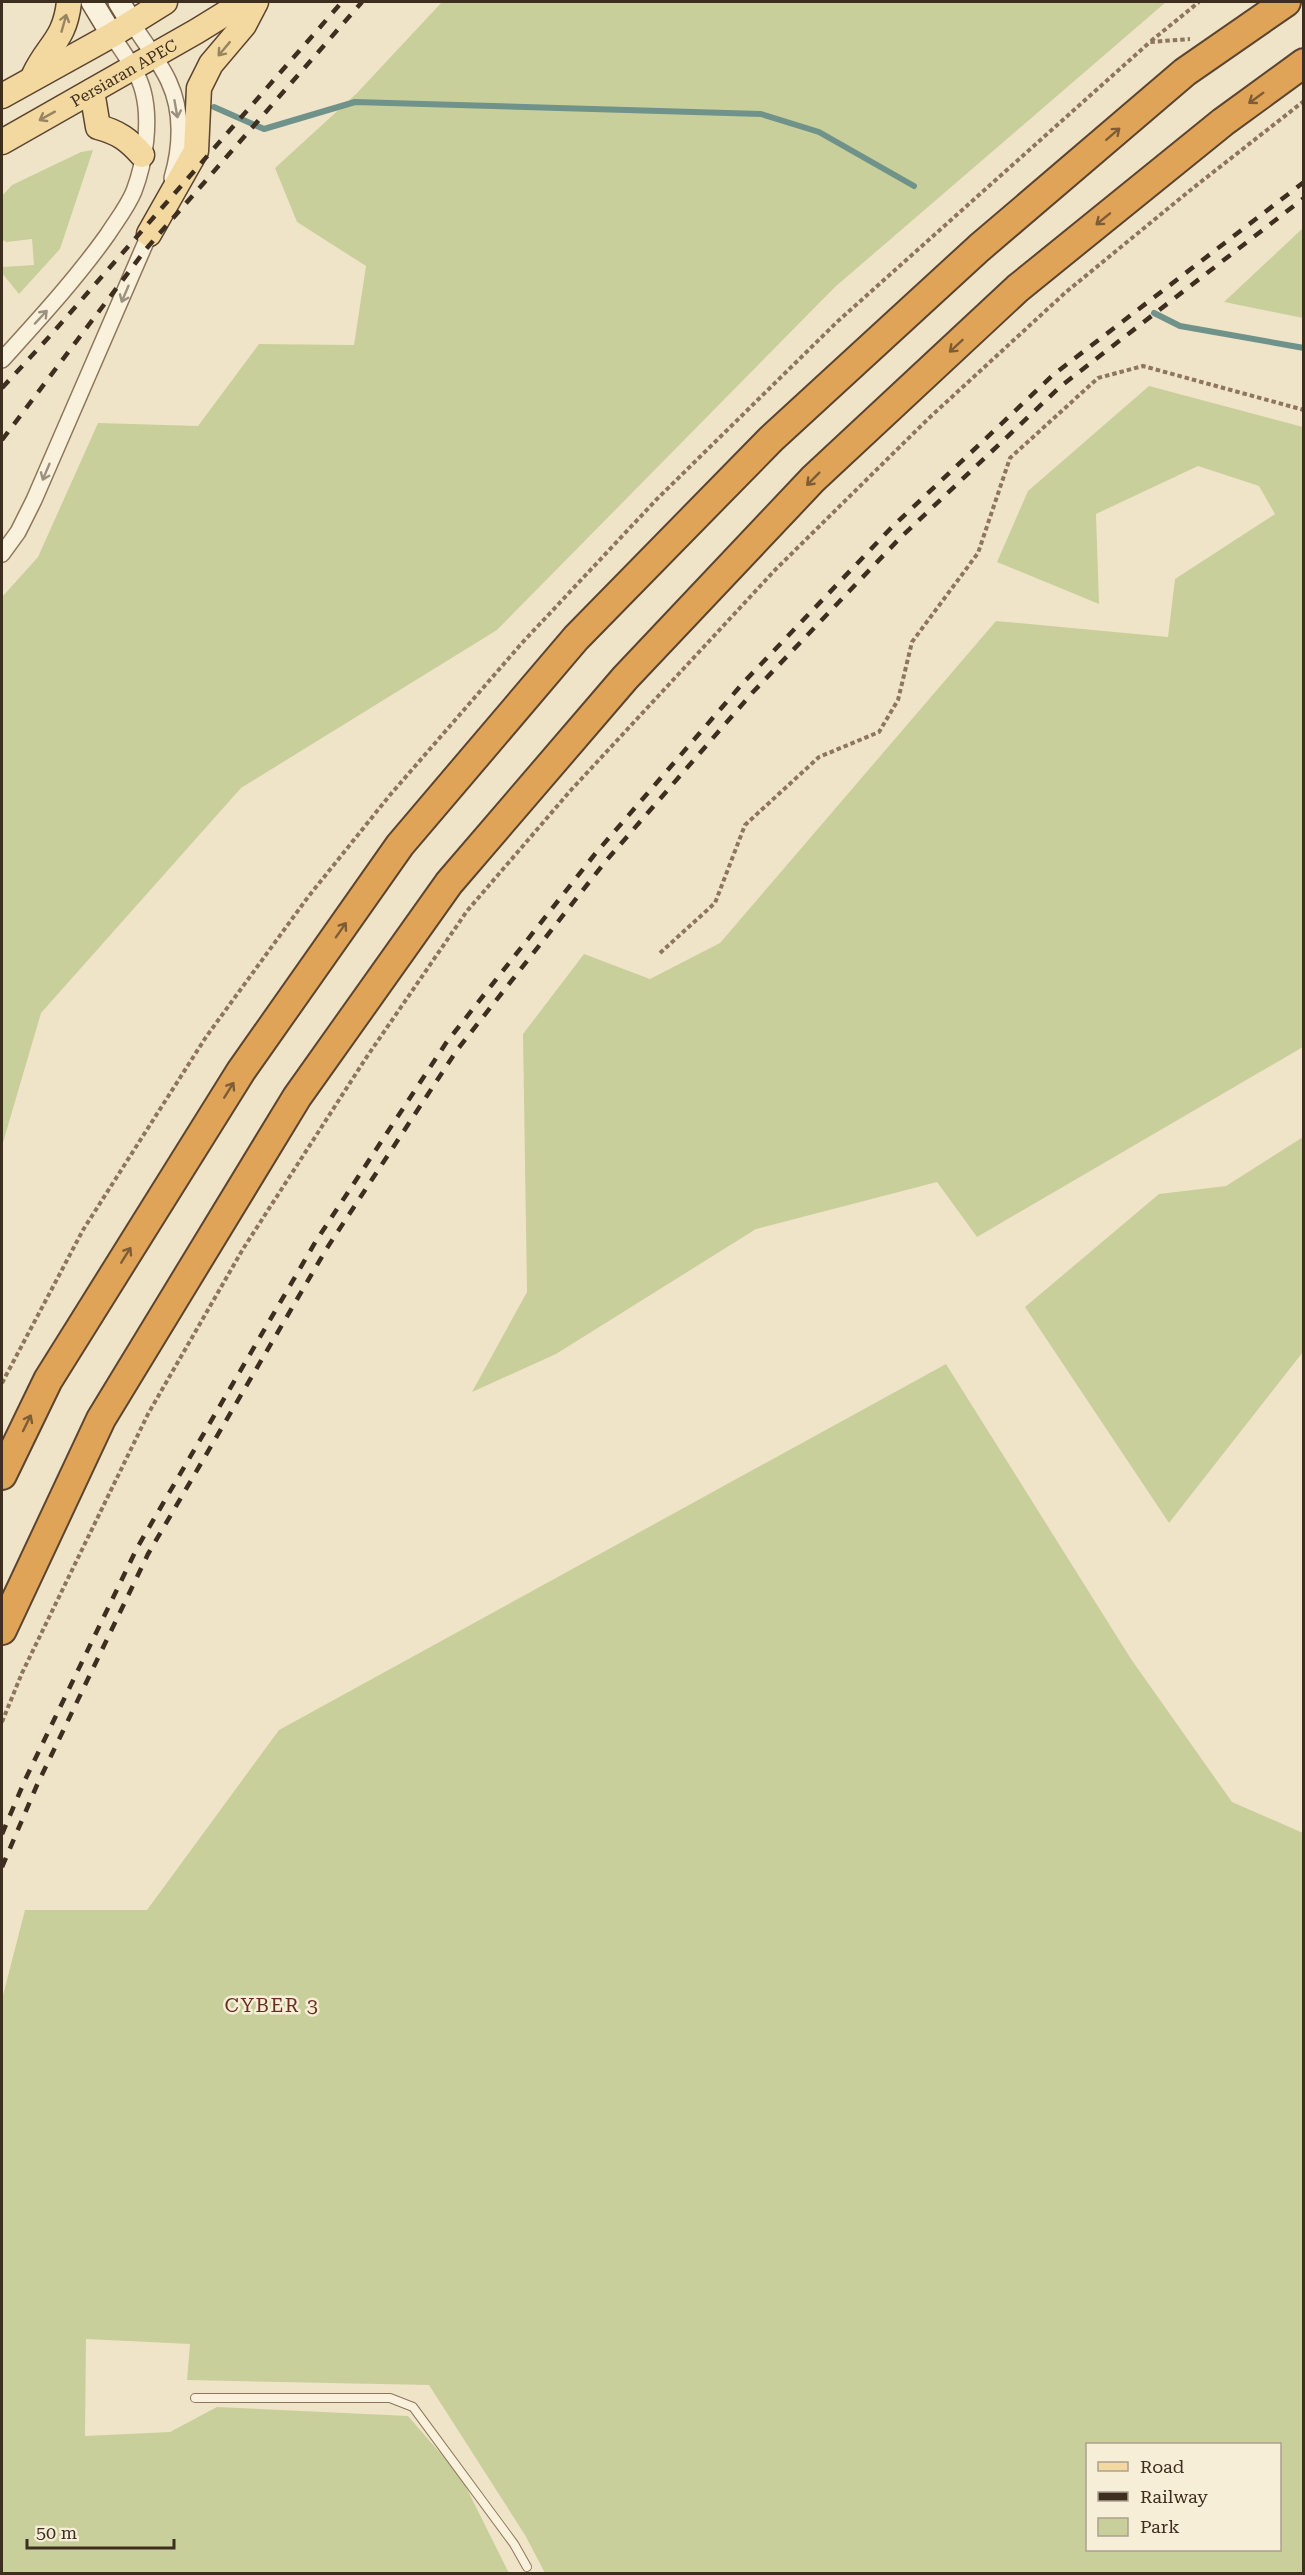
<svg xmlns="http://www.w3.org/2000/svg" width="1305" height="2575" font-family="'Roboto Serif',serif">
  <rect width="100%" height="100%" fill="#f0e4c8"/>
  <g fill="#c9cf9b" fill-rule="evenodd">
    <polygon points="442,2 1166,2 835,287 497,630 241,788 41,1013 2,1146 2,597 38,557 98,423 198,426 259,344 354,345 366,266 297,222 275,168 357,93"/>
    <polygon points="93,150 60,249 19,294 2,273 2,267 34,265 32,239 7,242 2,240 2,196 12,185 81,152"/>
    <polygon points="1303,228 1303,318 1224,302"/>
    <polygon points="1149,386 1303,427 1303,1047 977,1237 937,1182 756,1229 556,1354 472,1392 527,1292 523,1034 584,954 650,979 720,943 996,621 1168,637 1175,579 1275,514 1259,486 1198,466 1096,514 1099,604 997,562 1028,491"/>
    <polygon points="1303,1137 1303,1352 1169,1523 1025,1307 1159,1194 1226,1186"/>
    <path d="M946,1364L1131,1659L1232,1802L1303,1833V2573H545L525,2535L429,2385L187,2380L190,2344L86,2339L85,2436L170,2432L217,2407L408,2416L461,2477L509,2573L2,2574V1999L25,1910H147L279,1730ZM1088,2444H1280V2550H1088Z"/>
  </g>
  <g fill="none" stroke-linecap="round" stroke-linejoin="round">
    <g stroke="#6f938a" stroke-width="6">
      <polyline points="214,107 264,129 355,102 761,114 819,132 914,186"/>
      <polyline points="1154,313 1180,326 1304,348"/>
    </g>
    <defs>
      <polyline id="lane" points="195,2398 390,2398 413,2407 514,2544 527,2567"/>
      <g id="street">
        <path d="M132,23C144,42 160,62 169,82C183,112 181,148 172,178"/>
        <path d="M2,360C39,319 76,279 108,234C117,220 128,206 134,191C145,162 151,121 143,91C138,71 123,53 112,35"/>
        <polyline points="2,554 18,532 34,500 152,228"/>
      </g>
      <g id="secondary">
        <polyline points="92,2 112,35"/>
        <polyline points="119,2 132,23"/>
      </g>
      <g id="primary">
        <path d="M34,75C48,45 65,40 69,2"/>
        <path d="M92,91L98,127C118,132 129,140 142,155"/>
        <polyline points="2,96 112,35 165,2"/>
        <path id="s1" d="M2,142L197,31L244,2"/>
        <polyline points="149,234 196,151 199,88 211,64 244,25 256,2"/>
      </g>
      <g id="highway">
        <polyline points="2,1475 48,1380 241,1071 400,845 576,638 771,439 979,248 1185,72 1286,2"/>
        <polyline points="2,1630 101,1419 297,1097 449,883 625,678 813,479 1018,288 1223,122 1304,63"/>
      </g>
    </defs>
    <use href="#lane" stroke="#8d765c" stroke-width="10"/>
    <use href="#street" stroke="#8d765c" stroke-width="18"/>
    <use href="#secondary" stroke="#6f573f" stroke-width="24"/>
    <use href="#primary" stroke="#5b4430" stroke-width="27"/>
    <use href="#highway" stroke="#5b4430" stroke-width="32"/>
    <g stroke="#8d765c" stroke-width="4" stroke-dasharray="4.5 3" stroke-linecap="butt">
      <polyline points="1151,41 1199,2"/>
      <polyline points="660,953 715,903 745,825 819,757 879,732 898,700 912,642 978,553 1010,458 1098,378 1143,366 1304,410"/>
      <polyline points="2,1383 83,1230 206,1037 308,897 390,795 522,643 656,500 837,322 1150,42 1190,39"/>
      <polyline points="2,1722 22,1673 148,1414 243,1249 366,1058 467,911 571,790 775,570 929,418 1066,292 1193,188 1304,101"/>
    </g>
    <use href="#lane" stroke="#faf1dc" stroke-width="8"/>
    <use href="#street" stroke="#faf1dc" stroke-width="15"/>
    <use href="#secondary" stroke="#faf1dc" stroke-width="21"/>
    <use href="#primary" stroke="#f3d9a0" stroke-width="24"/>
    <use href="#highway" stroke="#e0a458" stroke-width="28"/>
    <g stroke="#3d2e20" stroke-width="4.5" stroke-dasharray="10 10" stroke-linecap="butt">
      <polyline points="2,388 49,337 342,2"/>
      <polyline points="2,440 146,249 362,2"/>
      <polyline points="2,1834 25,1780 137,1548 316,1241 446,1043 595,854 743,683 891,528 1053,375 1304,182"/>
      <polyline points="2,1867 37,1785 148,1554 327,1248 457,1050 605,862 753,692 900,538 1061,386 1304,198"/>
    </g>
  </g>
  <defs><path id="oneway-shaft" d="M-6 0H5M1.5-3L5.5 0L1.5 3" fill="none" stroke-width="1.6" stroke-linecap="round" stroke-linejoin="round" transform="scale(1.5)"/></defs>
  <g stroke="#988460">
    <use href="#oneway-shaft" transform="translate(64 23) rotate(-74)"/>
    <use href="#oneway-shaft" transform="translate(224 49) rotate(130)"/>
    <use href="#oneway-shaft" transform="translate(47 116) rotate(151)"/>
  </g>
  <g stroke="#7e5d36">
    <use href="#oneway-shaft" transform="translate(1256 98) rotate(144)"/>
    <use href="#oneway-shaft" transform="translate(1113 134) rotate(-41)"/>
    <use href="#oneway-shaft" transform="translate(1103 219) rotate(141)"/>
    <use href="#oneway-shaft" transform="translate(956 346) rotate(137)"/>
    <use href="#oneway-shaft" transform="translate(813 479) rotate(135)"/>
    <use href="#oneway-shaft" transform="translate(341 930) rotate(-55)"/>
    <use href="#oneway-shaft" transform="translate(229 1090) rotate(-58)"/>
    <use href="#oneway-shaft" transform="translate(126 1255) rotate(-58)"/>
    <use href="#oneway-shaft" transform="translate(27 1423) rotate(-64)"/>
  </g>
  <g stroke="#9c907e">
    <use href="#oneway-shaft" transform="translate(176 109) rotate(80)"/>
    <use href="#oneway-shaft" transform="translate(125 294) rotate(113)"/>
    <use href="#oneway-shaft" transform="translate(41 317) rotate(-47)"/>
    <use href="#oneway-shaft" transform="translate(46 472) rotate(113)"/>
  </g>
  <g text-anchor="middle" stroke-width="5" stroke-linejoin="round" paint-order="stroke">
    <g font-size="16" fill="#3d2e20" stroke="#f7eed8">
      <text dy="6" stroke="none"><textPath href="#s1" startOffset="140">Persiaran APEC</textPath></text>
    </g>
    <g font-size="20" letter-spacing="1.5" fill="#6b2e1e" stroke="#f7eed8">
      <text x="272" y="2012">CYBER 3</text>
    </g>
  </g>
  <rect width="1305" height="2575" fill="none" stroke="#3d2e20" stroke-width="6"/>
  <rect x="1086" y="2443" width="195" height="108" fill="#f7eed8" stroke="#ada18e" stroke-width="1.5"/>
  <rect x="1098" y="2462" width="30" height="9" fill="#f3d9a0" stroke="#ada18e" stroke-width="1.5"/>
  <text x="1140" y="2473" font-size="18" fill="#3d2e20">Road</text>
  <rect x="1098" y="2492" width="30" height="9" fill="#3d2e20" stroke="#ada18e" stroke-width="1.5"/>
  <text x="1140" y="2503" font-size="18" fill="#3d2e20">Railway</text>
  <rect x="1098" y="2518" width="30" height="18" fill="#c9cf9b" stroke="#ada18e" stroke-width="1.5"/>
  <text x="1140" y="2533" font-size="18" fill="#3d2e20">Park</text>
  <path d="M27 2539v9h147v-9" fill="none" stroke="#3d2e20" stroke-width="3"/>
  <text x="36" y="2539" font-size="18" fill="#3d2e20" stroke="#f7eed8" stroke-width="4.5" paint-order="stroke">50 m</text>
</svg>
